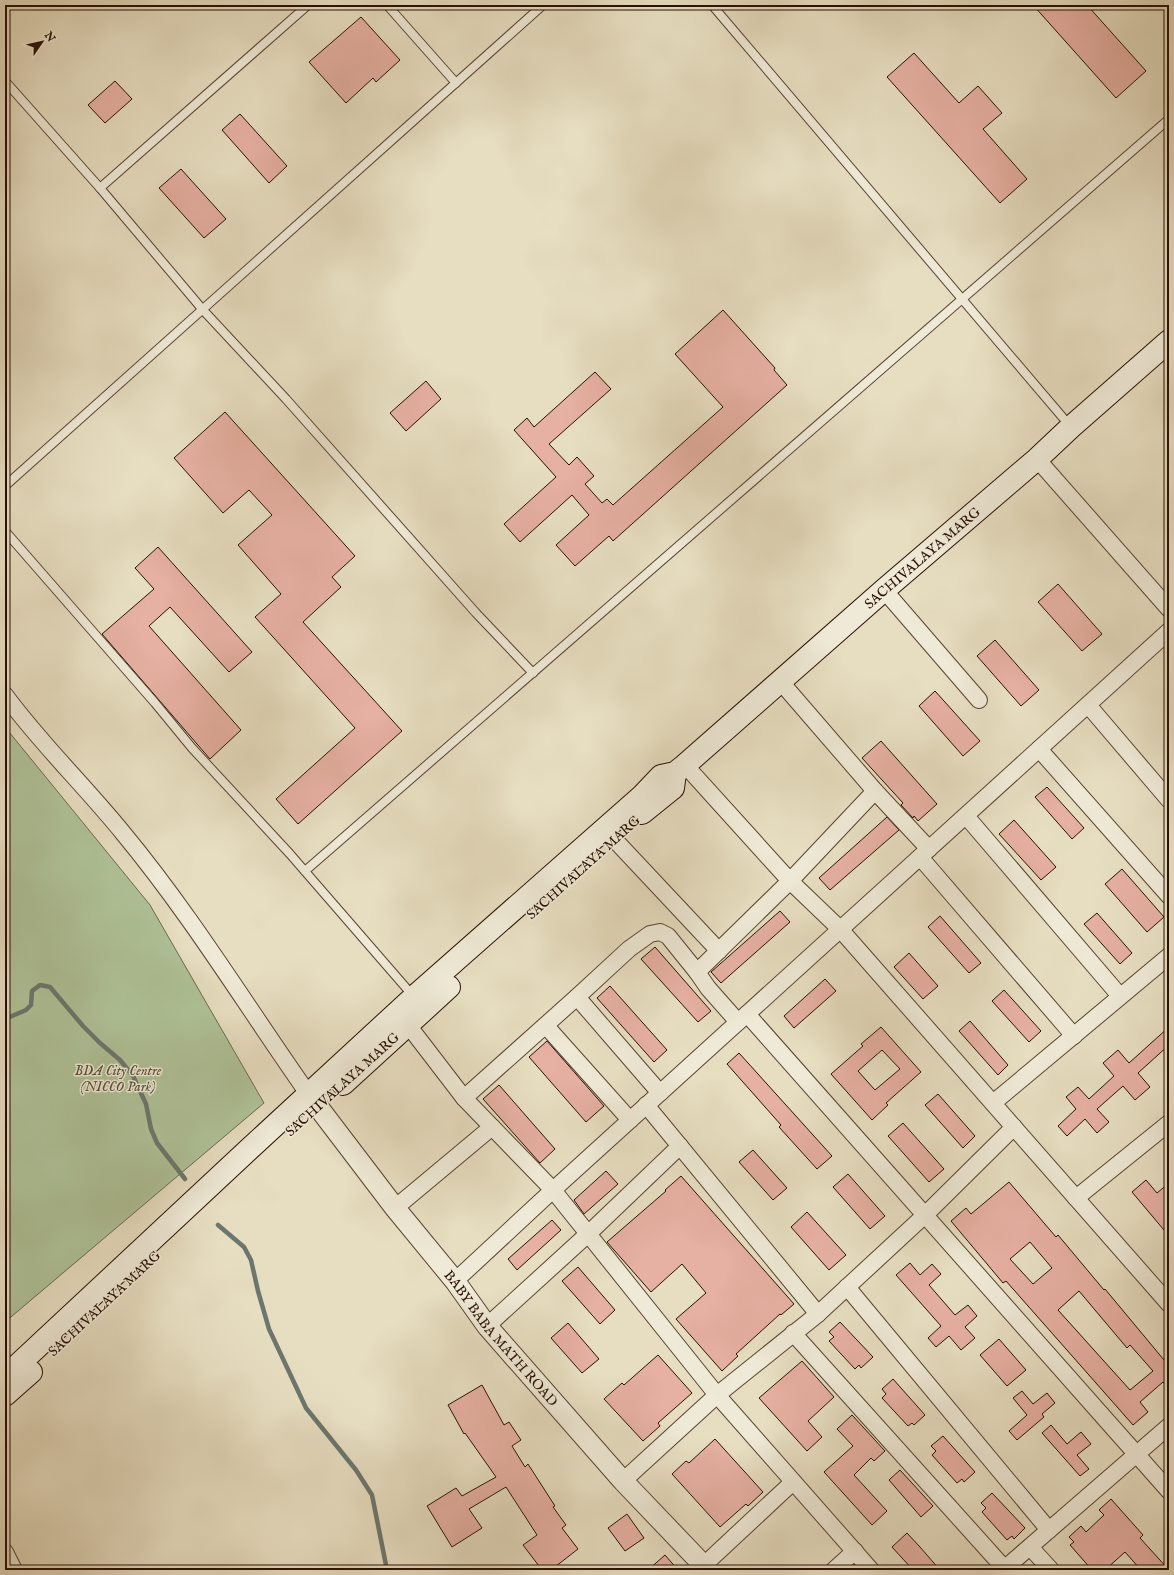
<svg xmlns="http://www.w3.org/2000/svg" width="1174" height="1575" font-family="'IM FELL English',serif">
  <rect width="100%" height="100%" fill="#e7dec1"/>
  <filter id="stains"><feTurbulence type="fractalNoise" baseFrequency=".005" numOctaves="4"/><feColorMatrix values="0 0 0 0 .2 0 0 0 0 .09 0 0 0 0 .02 0 0 0 .5 -.17"/></filter>
  <radialGradient id="worn" r=".72"><stop offset=".6" stop-color="#630" stop-opacity="0"/><stop offset="1" stop-color="#630" stop-opacity=".3"/></radialGradient>
  <polygon fill="#afc298" stroke="#6c684e" points="5,727 150,905 264,1103 5,1322"/>
  <g fill="none" stroke-linecap="round" stroke-linejoin="round">
    <g stroke="#6b776e" stroke-width="4.5">
      <polyline points="5,1019 26,1010 31,1005 32,991 40,985 50,987 83,1026 100,1043 120,1060 133,1076 146,1104 151,1129 157,1143 185,1179"/>
      <polyline points="218,1225 244,1247 251,1260 258,1291 269,1329 306,1408 356,1470 372,1495 387,1570"/>
    </g>
  </g>
  <g fill="#e6b0a2" stroke="#280f03" fill-rule="evenodd">
    <polygon points="1033,5 1087,5 1146,71 1116,98"/>
    <polygon points="361,17 400,60 376,82 373,78 346,103 309,62"/>
    <polygon points="914,53 959,103 978,86 1002,113 983,129 1027,179 1000,203 887,77"/>
    <polygon points="115,81 132,99 105,123 88,105"/>
    <polygon points="240,114 287,166 269,183 222,130"/>
    <polygon points="181,169 226,219 204,238 159,188"/>
    <polygon points="723,310 775,368 774,370 787,385 613,541 609,536 575,566 556,545 589,515 572,495 520,542 504,524 556,477 514,430 527,418 534,427 595,372 611,389 549,444 569,465 577,457 594,476 585,484 602,503 607,499 613,505 723,407 675,354"/>
    <polygon points="426,381 441,399 406,431 390,413"/>
    <polygon points="225,412 355,556 332,577 341,587 303,622 402,731 298,824 276,799 355,728 255,617 281,594 238,545 272,515 249,490 223,513 174,458"/>
    <polygon points="158,547 252,652 229,672 170,607 149,626 241,730 210,759 102,634 154,589 135,568"/>
    <polygon points="1058,584 1102,634 1082,651 1038,602"/>
    <polygon points="995,640 1039,690 1021,706 977,656"/>
    <polygon points="935,691 980,741 963,756 919,706"/>
    <polygon points="881,741 937,804 918,821 914,816 913,818 901,805 903,803 862,758"/>
    <polygon points="1047,787 1084,828 1072,839 1035,797"/>
    <polygon points="887,817 899,830 830,890 819,878"/>
    <polygon points="1014,820 1056,867 1041,880 999,834"/>
    <polygon points="1122,869 1164,917 1147,932 1105,884"/>
    <polygon points="780,911 790,922 721,983 711,972"/>
    <polygon points="1097,913 1132,953 1120,964 1084,924"/>
    <polygon points="940,916 981,963 969,973 928,927"/>
    <polygon points="655,947 711,1011 698,1022 641,959"/>
    <polygon points="909,953 938,986 923,999 894,967"/>
    <polygon points="825,979 836,991 794,1028 784,1016"/>
    <polygon points="610,986 667,1050 654,1062 597,998"/>
    <polygon points="1004,990 1041,1031 1029,1042 992,1001"/>
    <polygon points="970,1021 1008,1065 998,1075 959,1031"/>
    <path d="M881,1027L921,1072L886,1103L888,1105L872,1120L831,1074L863,1046L861,1044ZM882,1050L900,1069L875,1090L858,1071Z"/>
    <polygon points="1169,1027 1169,1045 1138,1073 1150,1087 1135,1100 1123,1086 1097,1109 1109,1122 1097,1133 1085,1119 1067,1136 1058,1126 1076,1109 1066,1097 1078,1087 1089,1099 1114,1076 1103,1063 1118,1050 1129,1063"/>
    <polygon points="547,1041 604,1106 586,1122 529,1057"/>
    <polygon points="739,1053 832,1156 817,1169 779,1127 781,1125 727,1064"/>
    <polygon points="499,1085 555,1149 540,1163 483,1099"/>
    <polygon points="938,1094 975,1136 963,1148 925,1105"/>
    <polygon points="903,1123 944,1169 929,1182 888,1136"/>
    <polygon points="753,1150 787,1188 773,1200 739,1162"/>
    <polygon points="606,1171 618,1184 584,1214 574,1200"/>
    <polygon points="848,1174 885,1216 870,1229 833,1187"/>
    <polygon points="681,1176 794,1304 781,1315 780,1314 736,1354 738,1356 722,1371 676,1319 706,1293 682,1264 651,1292 607,1242 666,1191 665,1190"/>
    <polygon points="1146,1180 1157,1193 1169,1183 1169,1236 1132,1192"/>
    <path d="M1009,1182L1056,1237L1058,1235L1104,1290L1105,1289L1169,1366V1390L1163,1382L1140,1402L1148,1412L1133,1425L1006,1281L1003,1283L951,1221L966,1208L971,1214ZM1030,1242L1052,1268L1033,1284L1010,1259ZM1079,1291L1127,1348L1130,1345L1153,1371L1130,1390L1058,1310Z"/>
    <polygon points="807,1212 846,1255 829,1270 791,1227"/>
    <polygon points="552,1220 561,1230 517,1270 508,1259"/>
    <polygon points="910,1263 920,1275 932,1264 941,1274 929,1285 955,1315 968,1305 977,1316 965,1327 975,1338 961,1350 949,1336 936,1347 928,1338 941,1326 896,1275"/>
    <polygon points="578,1267 615,1310 600,1324 562,1281"/>
    <polygon points="840,1322 873,1357 861,1368 859,1365 855,1369 829,1341 834,1337 829,1332"/>
    <polygon points="568,1323 599,1359 582,1373 551,1338"/>
    <polygon points="999,1339 1026,1370 1007,1386 980,1355"/>
    <polygon points="658,1355 692,1393 658,1423 660,1426 643,1441 604,1399 622,1383 624,1385"/>
    <polygon points="802,1361 834,1397 808,1421 822,1437 807,1451 759,1398"/>
    <polygon points="893,1379 925,1415 914,1425 912,1423 908,1426 882,1398 886,1394 882,1389"/>
    <polygon points="482,1385 504,1425 509,1422 521,1440 512,1446 525,1467 528,1464 555,1506 553,1507 566,1525 562,1528 578,1549 551,1570 542,1570 523,1545 537,1535 506,1487 469,1509 482,1528 452,1547 427,1506 456,1488 462,1496 496,1477 465,1433 464,1434 448,1405"/>
    <polygon points="1022,1391 1033,1404 1047,1393 1055,1403 1042,1414 1044,1417 1017,1440 1009,1431 1027,1415 1013,1398"/>
    <polygon points="852,1415 885,1451 874,1461 871,1458 854,1475 887,1511 872,1525 824,1472 853,1446 837,1429"/>
    <polygon points="1051,1425 1067,1444 1081,1432 1091,1444 1077,1455 1089,1469 1080,1476 1042,1433"/>
    <polygon points="943,1436 975,1472 964,1482 962,1479 957,1483 932,1455 936,1451 931,1446"/>
    <polygon points="715,1439 763,1492 748,1506 746,1504 720,1527 672,1474 686,1461 689,1463"/>
    <polygon points="900,1470 933,1506 921,1517 889,1480"/>
    <polygon points="992,1493 1025,1528 1014,1539 1012,1536 1007,1540 982,1512 986,1508 981,1503"/>
    <polygon points="1111,1499 1143,1535 1140,1538 1169,1570 1141,1570 1125,1552 1105,1570 1092,1570 1070,1545 1074,1542 1069,1537 1081,1526 1086,1532 1104,1515 1099,1510"/>
    <polygon points="627,1514 644,1538 625,1551 608,1528"/>
    <polygon points="907,1533 920,1547 940,1570 913,1570 892,1547"/>
    <polygon points="665,1555 678,1570 648,1570"/>
  </g>
  <g fill="none" stroke-linecap="round" stroke-linejoin="round">
    <defs>
      <g id="service">
        <polyline points="387,5 456,83"/>
        <polyline points="712,5 1070,426"/>
        <polyline points="5,81 100,188 203,310 286,399 476,613 533,673"/>
        <polyline points="100,188 308,5"/>
        <polyline points="5,486 543,5"/>
        <polyline points="5,531 155,703 192,748 290,854 414,997"/>
        <polyline points="305,871 1169,119"/>
      </g>
      <g id="minor">
        <polyline points="1037,459 1169,609"/>
        <polyline points="884,590 979,700"/>
        <polyline points="780,681 875,791 929,849"/>
        <path d="M5,695C41,744 85,786 123,833C191,915 247,1007 309,1095"/>
        <polyline points="1088,705 1169,800"/>
        <polyline points="1039,749 1169,896"/>
        <polyline points="685,765 790,881 840,929 1169,1304"/>
        <polyline points="966,816 1120,996"/>
        <polyline points="613,838 719,951"/>
        <polyline points="920,857 1074,1036"/>
        <polyline points="697,972 708,988 738,1022"/>
        <polyline points="577,997 660,1093"/>
        <polyline points="747,1014 1169,1491"/>
        <polyline points="546,1026 630,1120"/>
        <polyline points="464,1098 577,997 629,949 650,934 660,932 668,936 697,972 790,881 875,791"/>
        <polyline points="993,1103 1169,956"/>
        <polyline points="646,1105 818,1314"/>
        <polyline points="492,1127 553,1190 717,1395 871,1570"/>
        <polyline points="1076,1198 1169,1123"/>
        <polyline points="395,1208 492,1127 464,1098 408,1025"/>
        <polyline points="455,1281 553,1190 1169,631"/>
        <polyline points="847,1287 1049,1530"/>
        <polyline points="487,1326 588,1234 680,1146"/>
        <polyline points="793,1333 1005,1569"/>
        <polyline points="623,1481 717,1395 818,1314 925,1215 1014,1127"/>
        <polyline points="1030,1547 1051,1570"/>
        <polyline points="5,1552 14,1570"/>
        <polyline points="704,1565 793,1482"/>
        <polyline points="834,1570 855,1551"/>
        <polyline points="1003,1570 1169,1426"/>
      </g>
      <g id="tertiary">
        <path id="s1" d="M309,1095L395,1208L455,1281L487,1326L623,1481L708,1570"/>
      </g>
      <g id="secondary">
        <polyline points="642,813 673,788 675,773"/>
        <polyline points="343,1084 449,987"/>
        <path id="s2" d="M5,1377L246,1152L414,997L642,796L661,776L675,773L685,765L884,590L1037,459L1071,427L1169,341"/>
        <polyline points="5,1395 31,1372"/>
      </g>
    </defs>
    <use href="#service" stroke="#584332" stroke-width="10"/>
    <use href="#minor" stroke="#584332" stroke-width="18"/>
    <use href="#tertiary" stroke="#584332" stroke-width="22"/>
    <use href="#secondary" stroke="#280f03" stroke-width="24"/>
    <use href="#service" stroke="#efead7" stroke-width="8"/>
    <use href="#minor" stroke="#efead7" stroke-width="16"/>
    <use href="#tertiary" stroke="#efead7" stroke-width="20"/>
    <use href="#secondary" stroke="#efead7" stroke-width="22"/>
  </g>
  <g text-anchor="middle" stroke-width="3" stroke-linejoin="round" paint-order="stroke">
    <g font-size="14" fill="#280f03" stroke="#efead7">
      <text dy="5" stroke="none"><textPath href="#s2" startOffset="1232">SACHIVALAYA MARG</textPath></text>
      <text transform="translate(583 867) rotate(-42)" y="5">SACHIVALAYA MARG</text>
      <text transform="translate(342 1084) rotate(-42)" y="5">SACHIVALAYA MARG</text>
      <text transform="translate(104 1303) rotate(-43)" y="5">SACHIVALAYA MARG</text>
      <text dy="5" stroke="none"><textPath href="#s1" startOffset="310">BABY BABA MATH ROAD</textPath></text>
    </g>
    <g font-size="14" font-style="italic" fill="#574e37" stroke="#efead7">
      <text x="118" y="1075">BDA City Centre<tspan x="118" dy="16">(NICCO Park)</tspan></text>
    </g>
  </g>
  <rect width="1174" height="1575" fill="none" stroke="#e7dec1" stroke-width="20"/>
  <rect x="6" y="6" width="1162" height="1563" fill="none" stroke="#280f03" stroke-width="2"/>
  <rect x="10" y="10" width="1154" height="1555" fill="none" stroke="#280f03"/>
  <g transform="translate(42 42) rotate(56)" stroke="#efead7" stroke-width="3" paint-order="stroke">
  <path d="M0-3L7 15L0 10L-7 15Z" fill="#280f03"/>
  <text y="-6" font-size="11" font-weight="bold" text-anchor="middle" fill="#280f03">N</text>
  </g>
  <rect width="100%" height="100%" filter="url(#stains)"/>
  <rect width="100%" height="100%" fill="url(#worn)"/>
</svg>
